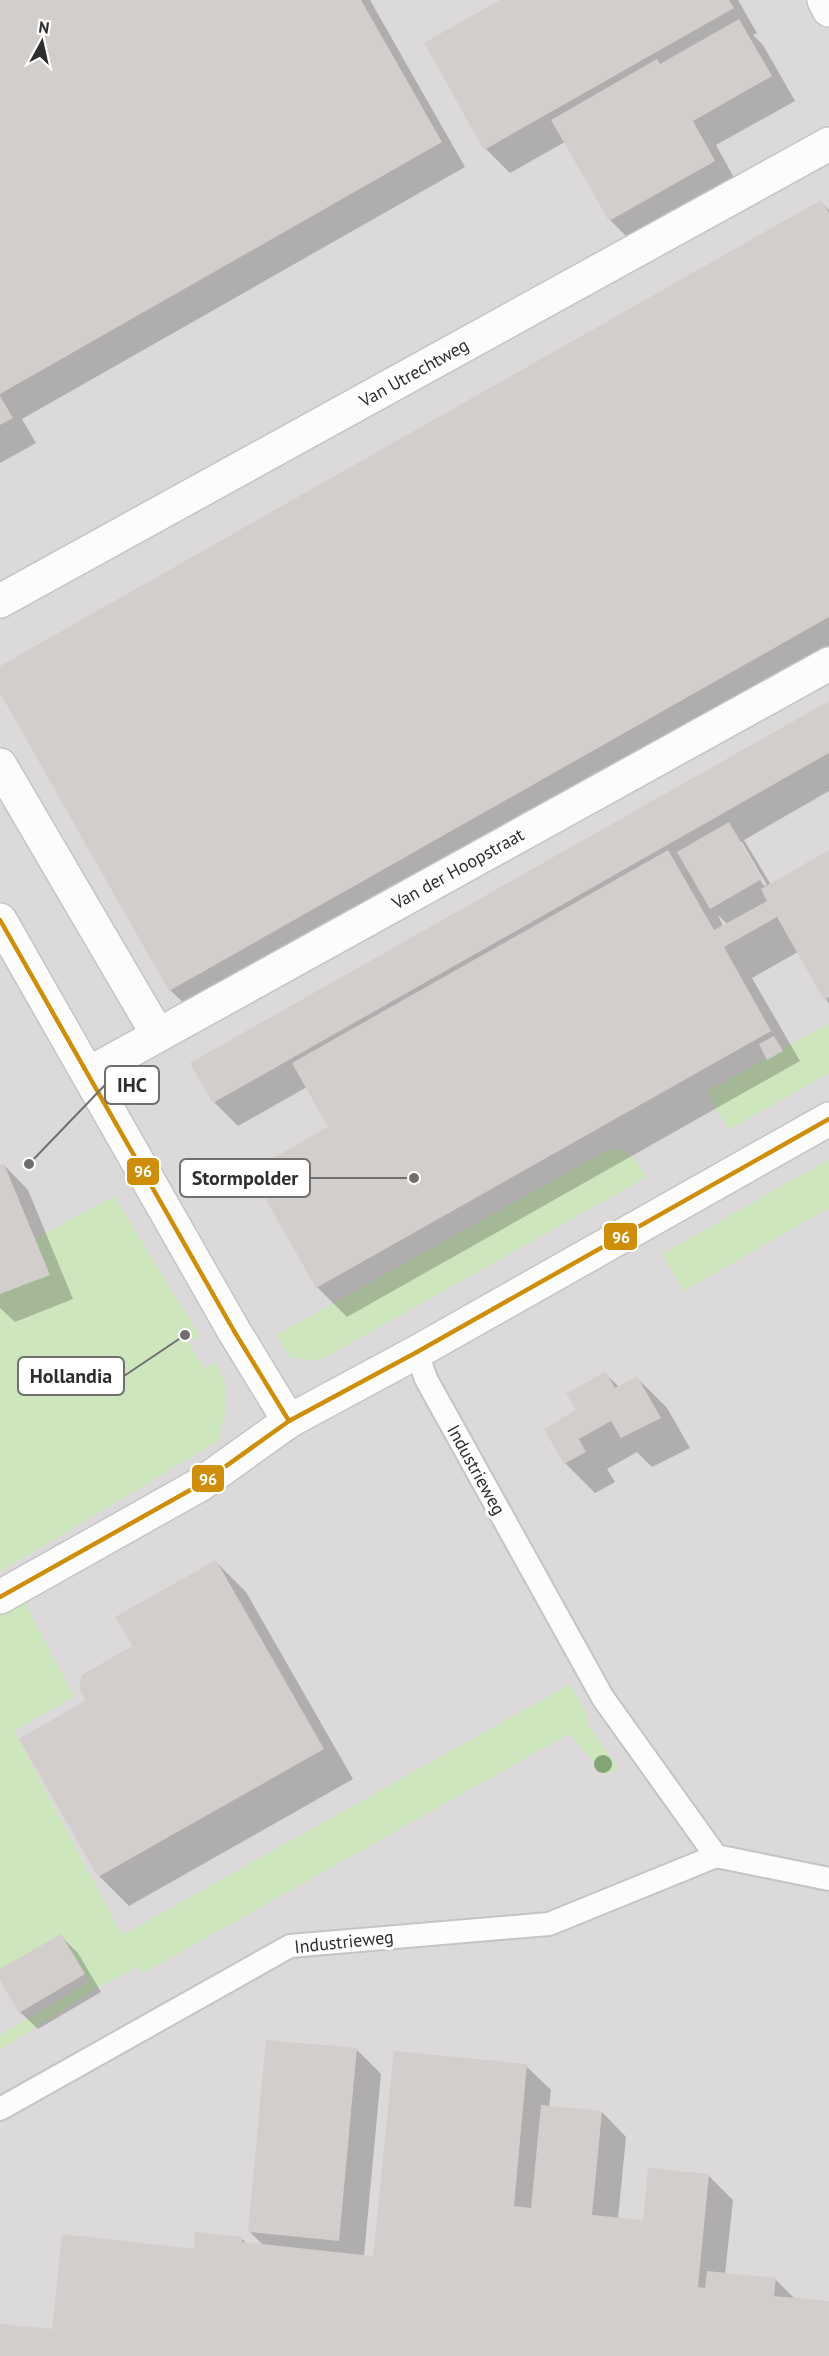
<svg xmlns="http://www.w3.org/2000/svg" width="829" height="2356" font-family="'PT Sans',sans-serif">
  <rect width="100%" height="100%" fill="#ece8e4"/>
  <rect fill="#dcd9db" x="0" y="0" width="829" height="2356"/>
  <g fill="#cee6be">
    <polygon points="829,1023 829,1073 729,1130 706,1092"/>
    <path d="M609,1149C630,1148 636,1161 647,1177L319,1361L289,1357L276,1335Z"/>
    <polygon points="829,1159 829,1208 684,1291 662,1254"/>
    <path d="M114,1196L199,1335L188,1343L205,1369L215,1362C233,1392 226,1409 218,1441L0,1572V1257Z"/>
    <polygon points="21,1595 74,1697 14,1731 122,1935 570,1684 587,1715 587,1723 618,1768 605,1775 569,1734 142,1974 138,1967 96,1989 0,2050 0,2035 89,1982 61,1934 0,1969 0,1607"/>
  </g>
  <g fill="#0003" fill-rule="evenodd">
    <polygon points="0,0 370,0 465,167 22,419 36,443 0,463"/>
    <polygon points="503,0 738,0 757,33 753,35 763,45 795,101 716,145 738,185 634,244 610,220 565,142 510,173 486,149"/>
    <polygon points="821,202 829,210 829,655 195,1014 170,990 0,690 0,667"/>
    <path d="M829,702V791L744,840L771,885L829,852V1004L798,952L752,978L800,1061L347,1317L317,1287L330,1128L307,1087L238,1126L214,1102ZM739,842H742L767,885L764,886ZM718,915L727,924L723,926Z"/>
    <polygon points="4,1165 28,1190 73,1299 15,1322 0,1308 0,1167"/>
    <polygon points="605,1373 620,1388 637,1378 667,1408 690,1448 652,1467 637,1452 607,1469 615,1482 595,1493 565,1463 579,1411"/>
    <polygon points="216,1562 246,1592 353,1779 129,1906 99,1876 88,1701"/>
    <polygon points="61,1936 78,1953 101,1992 38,2029 20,2012 0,1977 0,1971"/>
    <polygon points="357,2050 381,2074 364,2256 374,2257 526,2066 551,2090 549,2107 602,2112 626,2137 618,2219 644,2222 709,2176 733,2200 725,2274 775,2279 796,2300 829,2303 829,2356 0,2356 0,2325 53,2331 196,2251 241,2238 247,2244 264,2246 250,2232"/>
  </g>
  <g fill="#d1cecb">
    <polygon points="0,0 361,0 442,142 0,394"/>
    <polygon points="500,0 729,0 734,8 484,150 424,43"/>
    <polygon points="739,19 772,76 693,121 715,161 609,221 551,120 657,59 660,64"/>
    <polygon points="821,200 829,213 829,617 169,991 0,693 0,666"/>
    <polygon points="0,396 13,418 0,425"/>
    <polygon points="829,701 829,753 213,1103 190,1063"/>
    <polygon points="729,822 762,879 710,909 677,852"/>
    <polygon points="668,850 714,930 767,901 761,889 829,850 829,997 824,1000 777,917 724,947 771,1031 316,1288 250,1171 328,1127 292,1063"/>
    <polygon points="774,1036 783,1051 767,1060 759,1044"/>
    <polygon points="4,1164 50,1275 0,1294 0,1165"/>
    <polygon points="606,1372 615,1388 637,1376 661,1418 621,1438 611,1421 579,1439 586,1452 564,1464 544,1429 576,1410 566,1393"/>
    <polygon points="216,1560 324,1749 98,1877 19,1739 86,1700 79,1688 82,1675 132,1646 115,1617"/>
    <polygon points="61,1934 85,1974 19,2013 0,1980 0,1969"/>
    <polygon points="266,2040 357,2048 339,2241 248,2232"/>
    <polygon points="394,2051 527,2064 514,2206 531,2208 541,2105 602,2111 592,2215 643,2220 648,2168 709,2174 698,2287 705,2288 707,2271 776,2278 774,2296 829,2301 829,2356 0,2356 0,2324 52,2329 62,2234 194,2249 195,2232 242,2237 242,2242 373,2256"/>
  </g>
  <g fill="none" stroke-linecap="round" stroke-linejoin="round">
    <defs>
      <g id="lane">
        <polyline points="417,1352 426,1379 603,1698 716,1856"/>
        <polyline points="0,2109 290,1946 549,1924 716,1856 829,1879"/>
      </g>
      <g id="street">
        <polyline points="824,0 829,10"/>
        <polyline points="0,601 829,144"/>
        <polyline points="0,765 158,1035"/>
        <polyline points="0,920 234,1331 289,1421 201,1484 0,1597"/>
        <polyline points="88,1074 829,664"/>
      </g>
      <polyline id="secondary" points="289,1421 417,1352 829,1119"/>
    </defs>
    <use href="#lane" stroke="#c5c4c5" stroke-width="26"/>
    <use href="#street" stroke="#c5c4c5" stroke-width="36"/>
    <use href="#secondary" stroke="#c5c4c5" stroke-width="36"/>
    <use href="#lane" stroke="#fcfcfb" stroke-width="22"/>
    <use href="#street" stroke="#fcfcfb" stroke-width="33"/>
    <use href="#secondary" stroke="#fcfcfb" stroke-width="33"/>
    <defs>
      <g id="bus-1">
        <polyline points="0,920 234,1331 289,1421"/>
        <polyline points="0,1597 201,1484 289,1421 417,1352 829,1119"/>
      </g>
    </defs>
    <use href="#bus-1" stroke="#fff" stroke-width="9"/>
    <use href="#bus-1" stroke="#cf8e09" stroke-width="4.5"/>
  </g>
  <circle fill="#82a575" cx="603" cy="1764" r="9"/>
  <g text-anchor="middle" stroke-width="6" stroke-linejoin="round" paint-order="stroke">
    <g font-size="18" fill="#2e2e2e" stroke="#fff">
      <text transform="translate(414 373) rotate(-29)" y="6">Van Utrechtweg</text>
      <text transform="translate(458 869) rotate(-29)" y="6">Van der Hoopstraat</text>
      <text transform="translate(476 1470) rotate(61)" y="6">Industrieweg</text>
      <text transform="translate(344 1942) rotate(-6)" y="6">Industrieweg</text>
    </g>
  </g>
  <path fill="none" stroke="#706f6e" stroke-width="2" d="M29 1164L105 1085M414 1178L310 1178M185 1335L124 1376"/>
  <g fill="#706f6e" stroke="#fff" stroke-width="2">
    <circle cx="29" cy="1164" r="6"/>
    <circle cx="414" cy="1178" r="6"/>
    <circle cx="185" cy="1335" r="6"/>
  </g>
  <g fill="#fff" stroke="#706f6e" stroke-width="2">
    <rect x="105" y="1066" width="54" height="38" rx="6"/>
    <rect x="180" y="1159" width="130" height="38" rx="6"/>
    <rect x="18" y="1357" width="106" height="38" rx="6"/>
  </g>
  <g font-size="20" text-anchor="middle" font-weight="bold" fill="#2e2e2e">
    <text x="132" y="1092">IHC</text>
    <text x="245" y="1185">Stormpolder</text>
    <text x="71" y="1383">Hollandia</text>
  </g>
  <g stroke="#fff" stroke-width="2">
    <rect x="126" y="1157" width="34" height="29" rx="6" fill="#cf8e09"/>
    <rect x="603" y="1222" width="35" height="29" rx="6" fill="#cf8e09"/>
    <rect x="191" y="1464" width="34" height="29" rx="6" fill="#cf8e09"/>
  </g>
  <g font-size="16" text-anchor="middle" font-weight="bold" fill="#fff">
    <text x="143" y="1177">96</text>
    <text x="621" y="1243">96</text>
    <text x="208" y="1485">96</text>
  </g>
  <g transform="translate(42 42) rotate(8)" stroke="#ffffff" stroke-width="4.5" paint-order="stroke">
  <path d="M0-4.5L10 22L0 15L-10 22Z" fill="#2e2e2e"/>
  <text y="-9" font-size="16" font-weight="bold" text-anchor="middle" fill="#2e2e2e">N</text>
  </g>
</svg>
